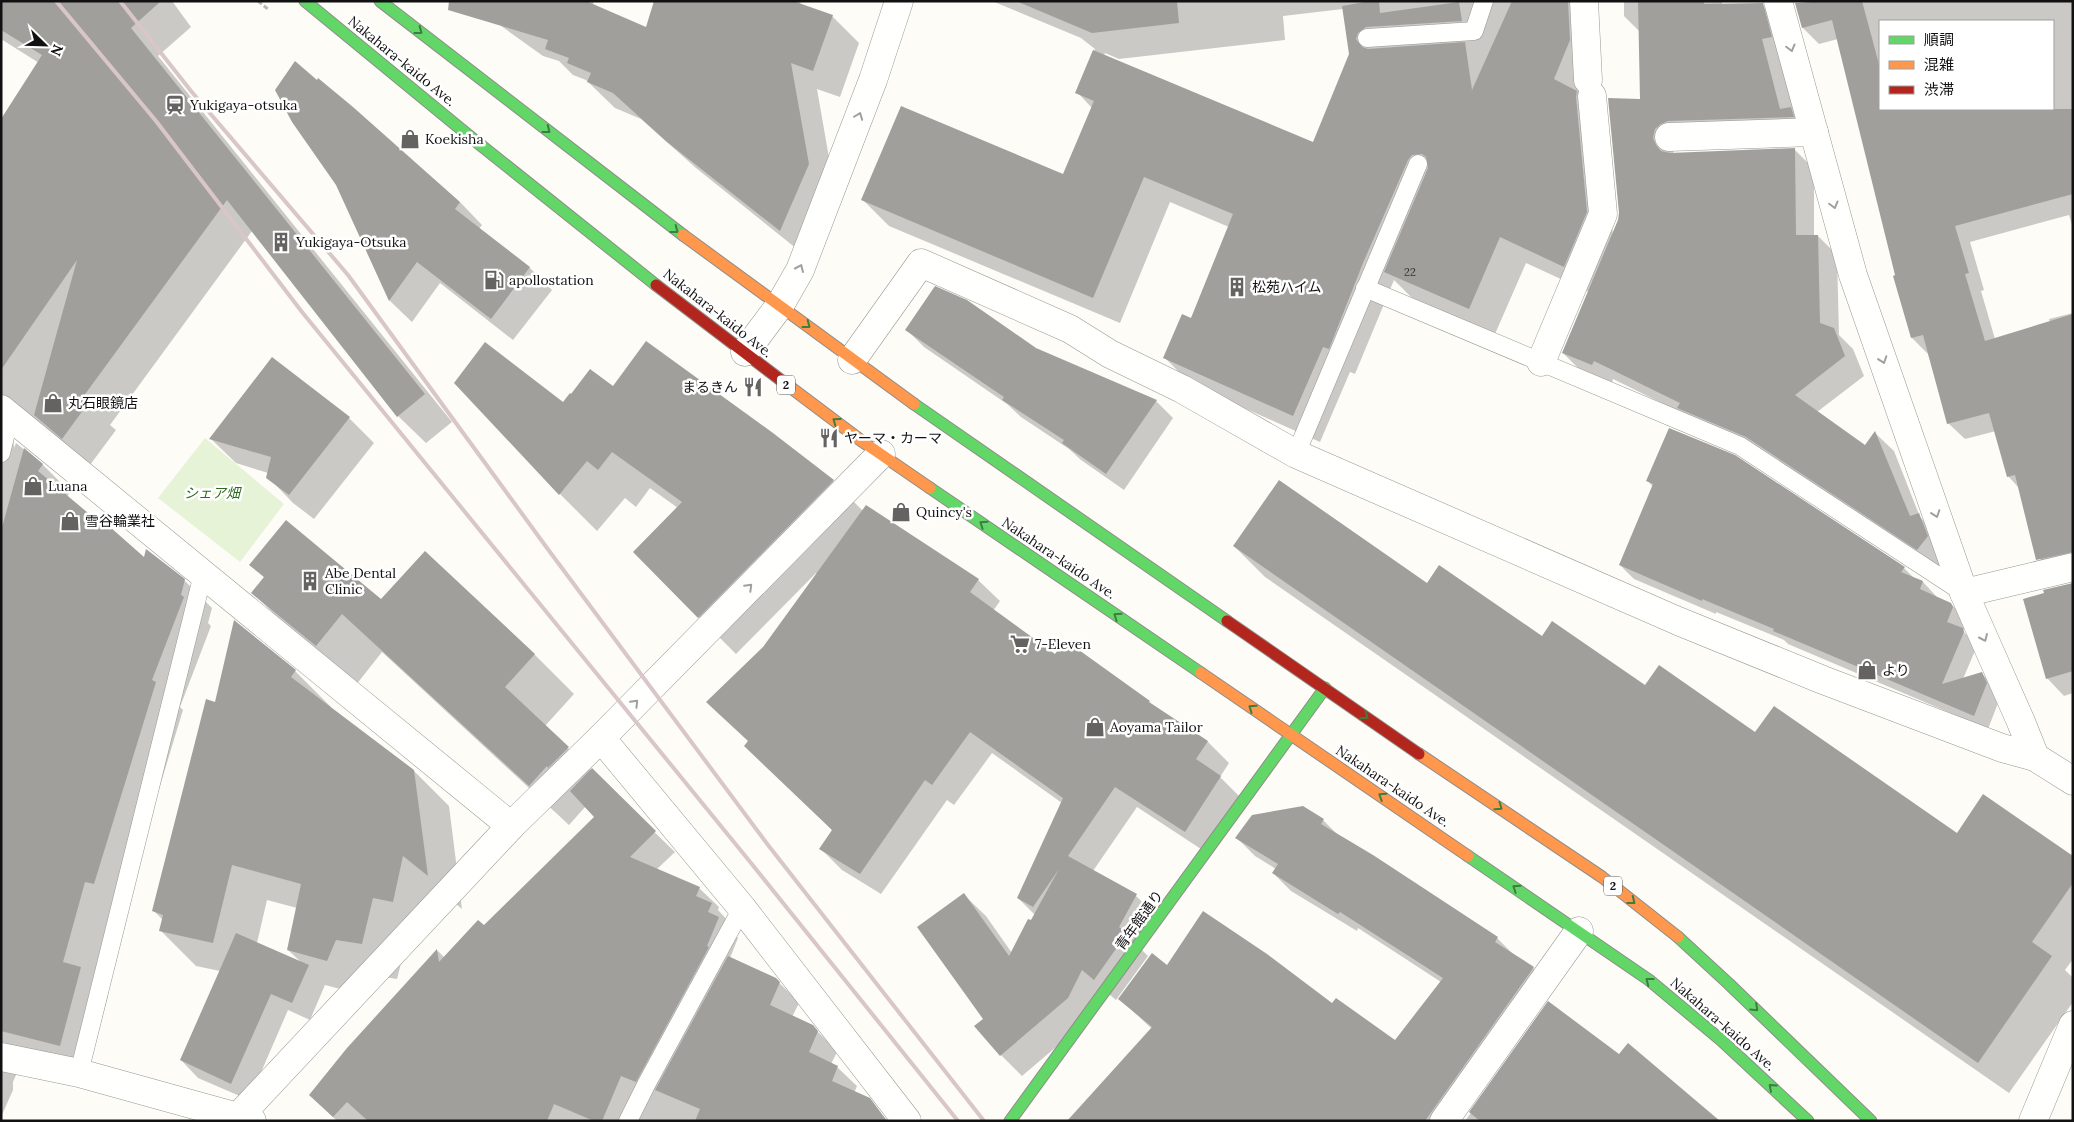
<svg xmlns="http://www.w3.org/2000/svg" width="2074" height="1122" font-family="Lora,'Noto Sans JP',serif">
  <rect width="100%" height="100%" fill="#fdfcf7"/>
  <polygon fill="#e7f3d7" points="205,438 284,504 240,562 158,498"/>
  <g fill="#0003" fill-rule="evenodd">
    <polygon points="1,1 172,1 191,27 158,56 452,422 426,443 398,416 252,231 110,425 116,430 90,465 13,435 14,448 16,443 43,465 70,492 67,497 144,559 184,580 212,608 208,623 211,626 180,707 183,710 122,911 113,908 93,981 108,996 87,1073 21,1071 16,1075 13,1082 13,1090 1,1117 1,122 39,63 1,39"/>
    <polygon points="475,1 594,1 592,8 646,28 656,1 801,1 800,5 832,16 859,43 840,97 817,89 835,192 807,257 696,168 641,119 615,108 586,80 573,75 559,61 543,56 497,23"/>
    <path d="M992,1H1570L1602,125L1613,235L1619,220L1642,101L1640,32L1624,16V1H1722V5H1762L1782,24L1780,58L1794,112L1809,127L1674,148L1673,154L1795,150L1814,169V236H1818L1837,255L1839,335L1853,349L1864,376L1817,412L1866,447L1875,433L1894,451L1920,517L1937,534L1946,556L1937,568L1686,415L1613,379L1612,383L1582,372L1563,353L1589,292L1526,263L1495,334L1412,298L1394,280L1355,374L1350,372L1320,442L1191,384L1165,358L1191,319L1229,227L1170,202L1120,323L889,226L863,200L1064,176L1092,108L1077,92L1095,49L1081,38ZM1343,9L1351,54L1314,144L1104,56L1105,53L1119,59L1285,40L1283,16Z"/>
    <path d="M1815,1H2073V228L2069,215L1970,242L1984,290L1981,291L1995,339L2050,323L2049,319L2073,313V566L2052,571L2036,555L2019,488L2008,476L1996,431L1965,439L1948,423L1928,354L1912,338L1838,39L1819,44L1803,28L1815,4ZM1880,21H2053V109H1880Z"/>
    <polygon points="338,185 460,202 482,225 479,229 530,268 552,290 513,340 440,283 412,322 390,301"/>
    <polygon points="907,330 1036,349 1156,401 1173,418 1124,490 1081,460 1069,449 1021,417 1007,404 924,347"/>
    <polygon points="613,388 833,481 863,511 978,580 1000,601 993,611 1055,656 1149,702 1156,709 1208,742 1229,763 1220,777 1242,799 1207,853 1137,807 1093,871 1136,896 1158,917 1141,949 1148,956 1116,1000 1104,990 1089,1019 1022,1076 1001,1055 984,1019 964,895 986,916 1012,953 1035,915 1018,898 1062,803 992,753 954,805 947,800 881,894 842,870 821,849 833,831 750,742 764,647 817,574 816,573 736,654 634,552 678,508 650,488 636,507 625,498 597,531 560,494 563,404"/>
    <polygon points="349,418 374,443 314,519 293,503 268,477 268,473 236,463 211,439"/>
    <polygon points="1648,481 1904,568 1915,579 1923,582 1936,596 1936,598 1951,604 1965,618 1967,622 1963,631 1977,646 1963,679 1982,674 1996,688 2000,698 1988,729 1788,644 1784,640 1716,612 1716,614 1634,579 1620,565 1653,487"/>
    <polygon points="1234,546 1427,585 1645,687 1756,733 1957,834 2073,858 2073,959 2065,970 2073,978 2073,1002 2009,1093 1265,577"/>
    <polygon points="425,553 535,655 574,694 545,726 675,852 656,870 699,888 719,907 718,910 731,924 729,929 738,938 730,958 775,979 796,999 799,1003 792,1017 812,1026 832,1046 837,1052 831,1064 837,1067 857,1086 854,1093 867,1100 888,1121 337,1121 310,1095 348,1049 438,951 445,958 484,927 596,817 586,806 569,825 382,652 356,685 293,633 253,593 265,578 251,565 381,601"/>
    <polygon points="2073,584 2073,693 2064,696 2047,678"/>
    <path d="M235,622L295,671L331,707L330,708L413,770L449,806L462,909L439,890L428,936L409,933L397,979L371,975L363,995L325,985L310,1020L288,1010L249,1100L198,1078L181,1060L220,971L196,966L160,930L163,920L153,910L216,704ZM267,900L297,908L288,950L302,963L257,943Z"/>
    <polygon points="1323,820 1341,838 1497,938 1515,956 1533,968 1551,986 1455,1121 1077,1121 1152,1029 1120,999 1167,967 1333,1004 1396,1042 1441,982 1358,928 1357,931 1291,891 1273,873 1276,869 1255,856 1237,838"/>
    <polygon points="1549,1003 1619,1055 1717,1121 1465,1121"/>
  </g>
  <g fill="#a19f9c">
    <polygon points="1,1 161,1 131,28 425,394 397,417 227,200 83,397 89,402 62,439 34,415 77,260 1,370 1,119 42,55 1,30"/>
    <polygon points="449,1 586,1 646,27 654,1 793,1 833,15 813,71 791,63 809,164 780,231 667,142 613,93 587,82 591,73 567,63 569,58 545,49 548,40 448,10"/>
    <polygon points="1016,1 1177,1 1179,23 1092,33"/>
    <polygon points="1370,1 1379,1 1380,13 1459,2 1462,21 1366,27 1358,33 1356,39 1362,47 1368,49 1465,42 1472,90 1512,1 1568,1 1570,40 1554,79 1577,91 1576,97 1587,212 1564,267 1500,237 1469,309 1384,272 1428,168 1426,157 1422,154 1412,155 1408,160 1363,263 1329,349 1323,347 1293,416 1163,358 1182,314 1191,318 1233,214 1144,177 1093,298 861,200 901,106 1063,174 1094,101 1075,93 1093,50 1313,142 1349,54 1342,6"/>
    <polygon points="1638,1 1704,1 1704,4 1763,3 1772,37 1762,39 1780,109 1791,107 1794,117 1668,121 1661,124 1655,129 1653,138 1656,145 1661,151 1670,153 1795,148 1796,235 1818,235 1820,323 1834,328 1845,356 1795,395 1865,445 1875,431 1910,516 1919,513 1922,521 1928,536 1917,550 1746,437 1677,408 1680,403 1594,361 1592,365 1562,353 1618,220 1619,213 1608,98 1640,99"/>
    <polygon points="1827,1 1862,1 1880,68 1880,109 2073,109 2073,194 1955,226 1969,273 1965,274 1985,341 2073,314 2073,552 2036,560 2015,475 2007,477 1989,413 1947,424 1923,335 1911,338 1893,276 1895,275 1832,20 1802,28 1795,3"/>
    <polygon points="295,61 317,80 318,78 353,107 460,202 455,209 530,267 491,319 417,262 389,301 336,185 292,122 275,90"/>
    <polygon points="935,286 967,300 1036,348 1157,400 1106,474 1062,443 1064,440 1002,400 1004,397 905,330"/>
    <polygon points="646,341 773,433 834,480 698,618 633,552 682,502 612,452 598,470 587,461 559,495 454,383 485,342 563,402 570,393 571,394 590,369 613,386"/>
    <polygon points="272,357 350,417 289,495 266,478 271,457 209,439"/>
    <polygon points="1669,428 1735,455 1905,567 1901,572 1923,581 1920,589 1951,603 1953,607 1947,622 1963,628 1964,632 1942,684 1982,672 1987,683 1974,716 1773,631 1774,629 1702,599 1702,601 1619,565 1653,484 1646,481"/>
    <polygon points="24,448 43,464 38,471 100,523 101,519 144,557 146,549 185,579 181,595 184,597 152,680 156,682 94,884 85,882 63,962 81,967 60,1046 1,1031 1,531"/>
    <polygon points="1279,480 1427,583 1439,565 1542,636 1552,621 1645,685 1659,665 1755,732 1774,706 1957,833 1983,794 2073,856 2073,883 2032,942 2052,956 1978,1063 1233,546"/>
    <polygon points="866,505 979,579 970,592 1055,654 1065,640 1150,701 1149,702 1208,741 1196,759 1221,776 1185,832 1115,787 1068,856 1137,894 1119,927 1127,933 1094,980 1082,970 1068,998 1000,1056 974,1026 983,1019 917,927 964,893 1009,956 1028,919 1031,920 1059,869 1033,907 1017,898 1063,798 970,732 932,785 925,780 860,874 819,849 832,830 744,746 748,741 706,702 763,647"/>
    <polygon points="286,520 381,599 425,551 535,654 505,687 569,747 548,768 547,766 529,786 342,614 316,646 251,593 264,577 249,565"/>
    <polygon points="2073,583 2073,671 2046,679 2023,599 2044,593 2043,590"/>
    <polygon points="234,620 296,670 291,677 414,770 428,876 403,856 393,902 373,898 362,944 336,940 327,961 287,950 301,884 232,865 213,943 159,931 163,915 152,911 206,699 215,702"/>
    <polygon points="592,768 656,831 630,857 700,887 696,896 712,903 708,912 719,917 707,946 709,947 636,1082 621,1076 602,1121 594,1121 554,1104 547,1121 368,1121 347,1102 333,1117 309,1095 347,1048 437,949 439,962 478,920 484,925 594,817 570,791"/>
    <polygon points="1303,806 1324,819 1321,824 1373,855 1498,937 1495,942 1534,967 1425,1121 1067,1121 1152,1027 1118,999 1152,953 1167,965 1203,911 1267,954 1332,1003 1336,998 1395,1040 1443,978 1340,912 1338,914 1272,873 1278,864 1235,838 1252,815"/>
    <polygon points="236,933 309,965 292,1003 271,994 231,1084 180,1060"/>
    <polygon points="728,956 776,978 780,982 770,1005 813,1025 818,1031 809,1052 838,1066 832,1081 870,1098 887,1121 695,1121 700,1109 655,1090"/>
    <polygon points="1548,1001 1619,1054 1628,1043 1720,1121 1480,1121 1469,1112"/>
  </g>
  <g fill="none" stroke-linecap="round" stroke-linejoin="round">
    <defs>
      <g id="lane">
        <polyline points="1367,38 1474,31 1484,1"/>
        <polyline points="1365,288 1740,446 1964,593"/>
        <polyline points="1,453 10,416"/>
        <polyline points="1296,454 1418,164"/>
        <polyline points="79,1073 203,574"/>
        <polyline points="628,1121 647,1083 742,908"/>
      </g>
      <g id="street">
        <polyline points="1584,1 1588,80"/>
        <polyline points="1778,1 1853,275 1964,593 2021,722 2035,757 2073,781"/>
        <polyline points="1669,137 1814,132"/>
        <polyline points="745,352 780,305 800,270 873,80 899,1"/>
        <polyline points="852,360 921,263 1070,329 1110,354 1182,389 1296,454 1678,621 1823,680 2002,748 2035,757"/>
        <polyline points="1541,362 1603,214 1592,96"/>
        <polyline points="1,409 511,826"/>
        <polyline points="1964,593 2073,567"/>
        <polyline points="601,738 742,908 907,1121"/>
        <polyline points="1,1057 79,1073 252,1121"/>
        <polyline points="237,1121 238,1117 511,826 601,738 881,454"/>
        <polyline points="1444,1121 1579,931"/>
        <polyline points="2033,1121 2073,1025"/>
      </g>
      <g id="fast">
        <polyline points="305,1 473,139 656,285"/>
        <polyline points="380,1 683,235"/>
        <polyline points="914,404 1227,621"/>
        <polyline points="930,488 1201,673"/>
        <polyline points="1468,856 1649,980 1721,1040 1808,1121"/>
        <polyline points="1678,937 1729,984 1871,1121"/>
        <polyline points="1010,1121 1325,688"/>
      </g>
      <g id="slow">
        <polyline points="683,235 914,404"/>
        <polyline points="782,381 863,442 930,488"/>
        <polyline points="1201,673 1468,856"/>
        <polyline points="1419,754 1602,877 1678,937"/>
      </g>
      <g id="jam">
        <polyline points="656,285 782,381"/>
        <polyline points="1227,621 1419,754"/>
      </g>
    </defs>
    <use href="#lane" stroke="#979795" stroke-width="19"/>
    <use href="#street" stroke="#979795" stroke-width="29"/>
    <use href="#fast" stroke="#8e8d8b" stroke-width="13"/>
    <use href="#slow" stroke="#8e8d8b" stroke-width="13"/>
    <use href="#jam" stroke="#8e8d8b" stroke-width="13"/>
    <polyline stroke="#b9b9b8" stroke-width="3" stroke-dasharray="5 2.5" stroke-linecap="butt" points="258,1 269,10"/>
    <use href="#lane" stroke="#fffffe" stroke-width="18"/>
    <use href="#street" stroke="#fffffe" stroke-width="28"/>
    <use href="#fast" stroke="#63d668" stroke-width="11"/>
    <use href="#slow" stroke="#ff974d" stroke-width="11"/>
    <use href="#jam" stroke="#b3261e" stroke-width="11"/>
    <g stroke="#d9c6c7" stroke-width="4">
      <polyline points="56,1 156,121 302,312 751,863 958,1121"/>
      <polyline points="120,1 191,91 348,275 547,548 768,845 984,1121"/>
    </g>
  </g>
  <defs><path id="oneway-chevron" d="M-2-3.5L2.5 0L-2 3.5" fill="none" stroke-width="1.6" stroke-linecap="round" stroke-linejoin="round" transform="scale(1.25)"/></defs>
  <g stroke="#3e7d41">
    <use href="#oneway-chevron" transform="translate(419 31) rotate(37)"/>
    <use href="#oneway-chevron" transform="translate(547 130) rotate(38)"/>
    <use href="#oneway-chevron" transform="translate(675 230) rotate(37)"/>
    <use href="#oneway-chevron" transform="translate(807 325) rotate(37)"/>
    <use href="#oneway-chevron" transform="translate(836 421) rotate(-144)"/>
    <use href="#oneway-chevron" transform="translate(983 524) rotate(-146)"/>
    <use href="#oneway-chevron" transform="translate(1117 616) rotate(-146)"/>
    <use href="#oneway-chevron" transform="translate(1252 708) rotate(-145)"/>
    <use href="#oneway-chevron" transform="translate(1365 716) rotate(35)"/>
    <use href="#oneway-chevron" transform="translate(1382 796) rotate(-147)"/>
    <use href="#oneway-chevron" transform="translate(1499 807) rotate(35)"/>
    <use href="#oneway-chevron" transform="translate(1516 888) rotate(-146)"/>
    <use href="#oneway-chevron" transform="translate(1632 901) rotate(38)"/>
    <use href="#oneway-chevron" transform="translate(1649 981) rotate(-142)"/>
    <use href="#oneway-chevron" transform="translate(1755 1008) rotate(43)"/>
    <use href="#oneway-chevron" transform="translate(1772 1087) rotate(-138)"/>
  </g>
  <g stroke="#a0a09f">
    <use href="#oneway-chevron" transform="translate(1791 48) rotate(75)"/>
    <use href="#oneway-chevron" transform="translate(859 116) rotate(-69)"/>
    <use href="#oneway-chevron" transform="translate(1834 205) rotate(75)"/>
    <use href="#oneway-chevron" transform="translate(800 268) rotate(-66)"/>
    <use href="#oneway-chevron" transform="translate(1883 360) rotate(71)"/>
    <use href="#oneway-chevron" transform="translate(1936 514) rotate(71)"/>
    <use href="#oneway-chevron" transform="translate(749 587) rotate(-45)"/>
    <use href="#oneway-chevron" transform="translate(1984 638) rotate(66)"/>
    <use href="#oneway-chevron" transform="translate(635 703) rotate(-46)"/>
  </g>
  <defs>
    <symbol id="station-bare" viewBox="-9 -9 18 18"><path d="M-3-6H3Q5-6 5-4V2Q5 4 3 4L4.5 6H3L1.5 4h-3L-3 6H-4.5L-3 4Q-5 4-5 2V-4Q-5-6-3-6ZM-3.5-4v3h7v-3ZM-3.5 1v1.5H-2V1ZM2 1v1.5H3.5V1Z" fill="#646362" stroke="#fff" stroke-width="2.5" paint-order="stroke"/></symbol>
    <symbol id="shop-bare" viewBox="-9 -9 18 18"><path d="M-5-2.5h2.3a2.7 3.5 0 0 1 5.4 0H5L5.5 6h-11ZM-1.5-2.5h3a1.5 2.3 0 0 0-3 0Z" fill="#646362" stroke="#fff" stroke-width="2.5" paint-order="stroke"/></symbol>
    <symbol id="building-bare" viewBox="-9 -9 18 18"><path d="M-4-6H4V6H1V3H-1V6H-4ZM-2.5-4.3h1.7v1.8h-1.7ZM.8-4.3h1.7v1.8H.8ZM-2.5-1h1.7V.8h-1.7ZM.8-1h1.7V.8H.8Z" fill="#646362" stroke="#fff" stroke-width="2.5" paint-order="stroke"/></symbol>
    <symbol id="fuel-bare" viewBox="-9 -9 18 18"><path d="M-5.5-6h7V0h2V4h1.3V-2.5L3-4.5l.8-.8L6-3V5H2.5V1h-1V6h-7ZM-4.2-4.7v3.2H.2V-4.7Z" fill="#646362" stroke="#fff" stroke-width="2.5" paint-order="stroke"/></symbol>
    <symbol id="restaurant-bare" viewBox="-9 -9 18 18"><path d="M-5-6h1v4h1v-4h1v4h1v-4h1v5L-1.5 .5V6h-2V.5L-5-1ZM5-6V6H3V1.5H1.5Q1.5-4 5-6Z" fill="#646362" stroke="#fff" stroke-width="2.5" paint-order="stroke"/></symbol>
    <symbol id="supermarket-bare" viewBox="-9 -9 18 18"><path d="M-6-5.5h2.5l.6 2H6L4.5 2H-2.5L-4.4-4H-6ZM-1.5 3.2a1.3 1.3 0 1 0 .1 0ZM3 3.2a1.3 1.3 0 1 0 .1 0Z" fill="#646362" stroke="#fff" stroke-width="2.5" paint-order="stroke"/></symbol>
  </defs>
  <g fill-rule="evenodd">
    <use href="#station-bare" x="161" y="91" width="28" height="28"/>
    <use href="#shop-bare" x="396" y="125" width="28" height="28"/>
    <use href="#building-bare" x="267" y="228" width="28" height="28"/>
    <use href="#fuel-bare" x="480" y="266" width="28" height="28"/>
    <use href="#building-bare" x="1223" y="273" width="28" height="28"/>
    <use href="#restaurant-bare" x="739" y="373" width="28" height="28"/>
    <use href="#shop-bare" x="39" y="389" width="28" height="28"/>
    <use href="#restaurant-bare" x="815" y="424" width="28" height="28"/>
    <use href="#shop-bare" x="19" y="472" width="28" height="28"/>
    <use href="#shop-bare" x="887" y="498" width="28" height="28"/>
    <use href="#shop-bare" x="56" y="507" width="28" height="28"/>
    <use href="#building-bare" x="296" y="567" width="28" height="28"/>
    <use href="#supermarket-bare" x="1006" y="630" width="28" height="28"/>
    <use href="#shop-bare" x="1853" y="656" width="28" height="28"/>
    <use href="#shop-bare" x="1081" y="713" width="28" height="28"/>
  </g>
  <g text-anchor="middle" stroke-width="5" stroke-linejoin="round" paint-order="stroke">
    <g font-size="11" fill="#353434">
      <text x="1410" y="276">22</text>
    </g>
    <g fill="#fff" stroke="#585858" stroke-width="1">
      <rect x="777" y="375.5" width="18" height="19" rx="4"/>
      <rect x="1604" y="876.5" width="18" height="19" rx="4"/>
    </g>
    <g font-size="12" font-weight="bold" fill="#111">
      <text x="786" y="389">2</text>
      <text x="1613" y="890">2</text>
    </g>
    <g font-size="14" fill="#111" stroke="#fff">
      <text transform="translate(402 61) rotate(39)" y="5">Nakahara-kaido Ave.</text>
      <text transform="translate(718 313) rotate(38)" y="5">Nakahara-kaido Ave.</text>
      <text transform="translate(1059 558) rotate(34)" y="5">Nakahara-kaido Ave.</text>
      <text transform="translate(1393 786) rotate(34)" y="5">Nakahara-kaido Ave.</text>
      <text transform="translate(1139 920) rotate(-54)" y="5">青年館通り</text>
      <text transform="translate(1723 1024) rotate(41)" y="5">Nakahara-kaido Ave.</text>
    </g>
    <g font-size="14" fill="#111" stroke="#fff" text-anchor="start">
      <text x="190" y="110">Yukigaya-otsuka</text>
      <text x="425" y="144">Koekisha</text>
      <text x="296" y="247">Yukigaya-Otsuka</text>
      <text x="509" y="285">apollostation</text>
      <text x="1252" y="292">松苑ハイム</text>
      <text x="738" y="392" text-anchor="end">まるきん</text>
      <text x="68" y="408">丸石眼鏡店</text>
      <text x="844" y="443">ヤーマ・カーマ</text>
      <text x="48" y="491">Luana</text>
      <text x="916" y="517">Quincy's</text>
      <text x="85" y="526">雪谷輪業社</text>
      <text x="325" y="578">Abe Dental<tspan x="325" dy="16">Clinic</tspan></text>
      <text x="1035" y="649">7-Eleven</text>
      <text x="1882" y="675">より</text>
      <text x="1110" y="732">Aoyama Tailor</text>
    </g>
    <g font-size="14" font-style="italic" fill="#2f6b1f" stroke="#fff">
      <text x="212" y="498">シェア畑</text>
    </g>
  </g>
  <rect width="2074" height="1122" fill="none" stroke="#111111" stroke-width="5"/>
  <rect x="1879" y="20" width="175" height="90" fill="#ffffff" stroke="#a0a0a0"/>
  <rect x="1889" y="36" width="25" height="8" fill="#63d668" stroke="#a0a0a0"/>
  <text x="1924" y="45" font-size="15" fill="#111111">順調</text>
  <rect x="1889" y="61" width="25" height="8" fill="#ff974d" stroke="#a0a0a0"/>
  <text x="1924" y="70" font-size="15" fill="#111111">混雑</text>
  <rect x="1889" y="86" width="25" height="8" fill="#b3261e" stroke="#a0a0a0"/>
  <text x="1924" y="95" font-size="15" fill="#111111">渋滞</text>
  <g transform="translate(45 45) rotate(113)" stroke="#ffffff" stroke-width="4" paint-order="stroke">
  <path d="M0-4L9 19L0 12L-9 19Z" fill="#111111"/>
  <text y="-8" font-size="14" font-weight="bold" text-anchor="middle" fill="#111111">N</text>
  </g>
</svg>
